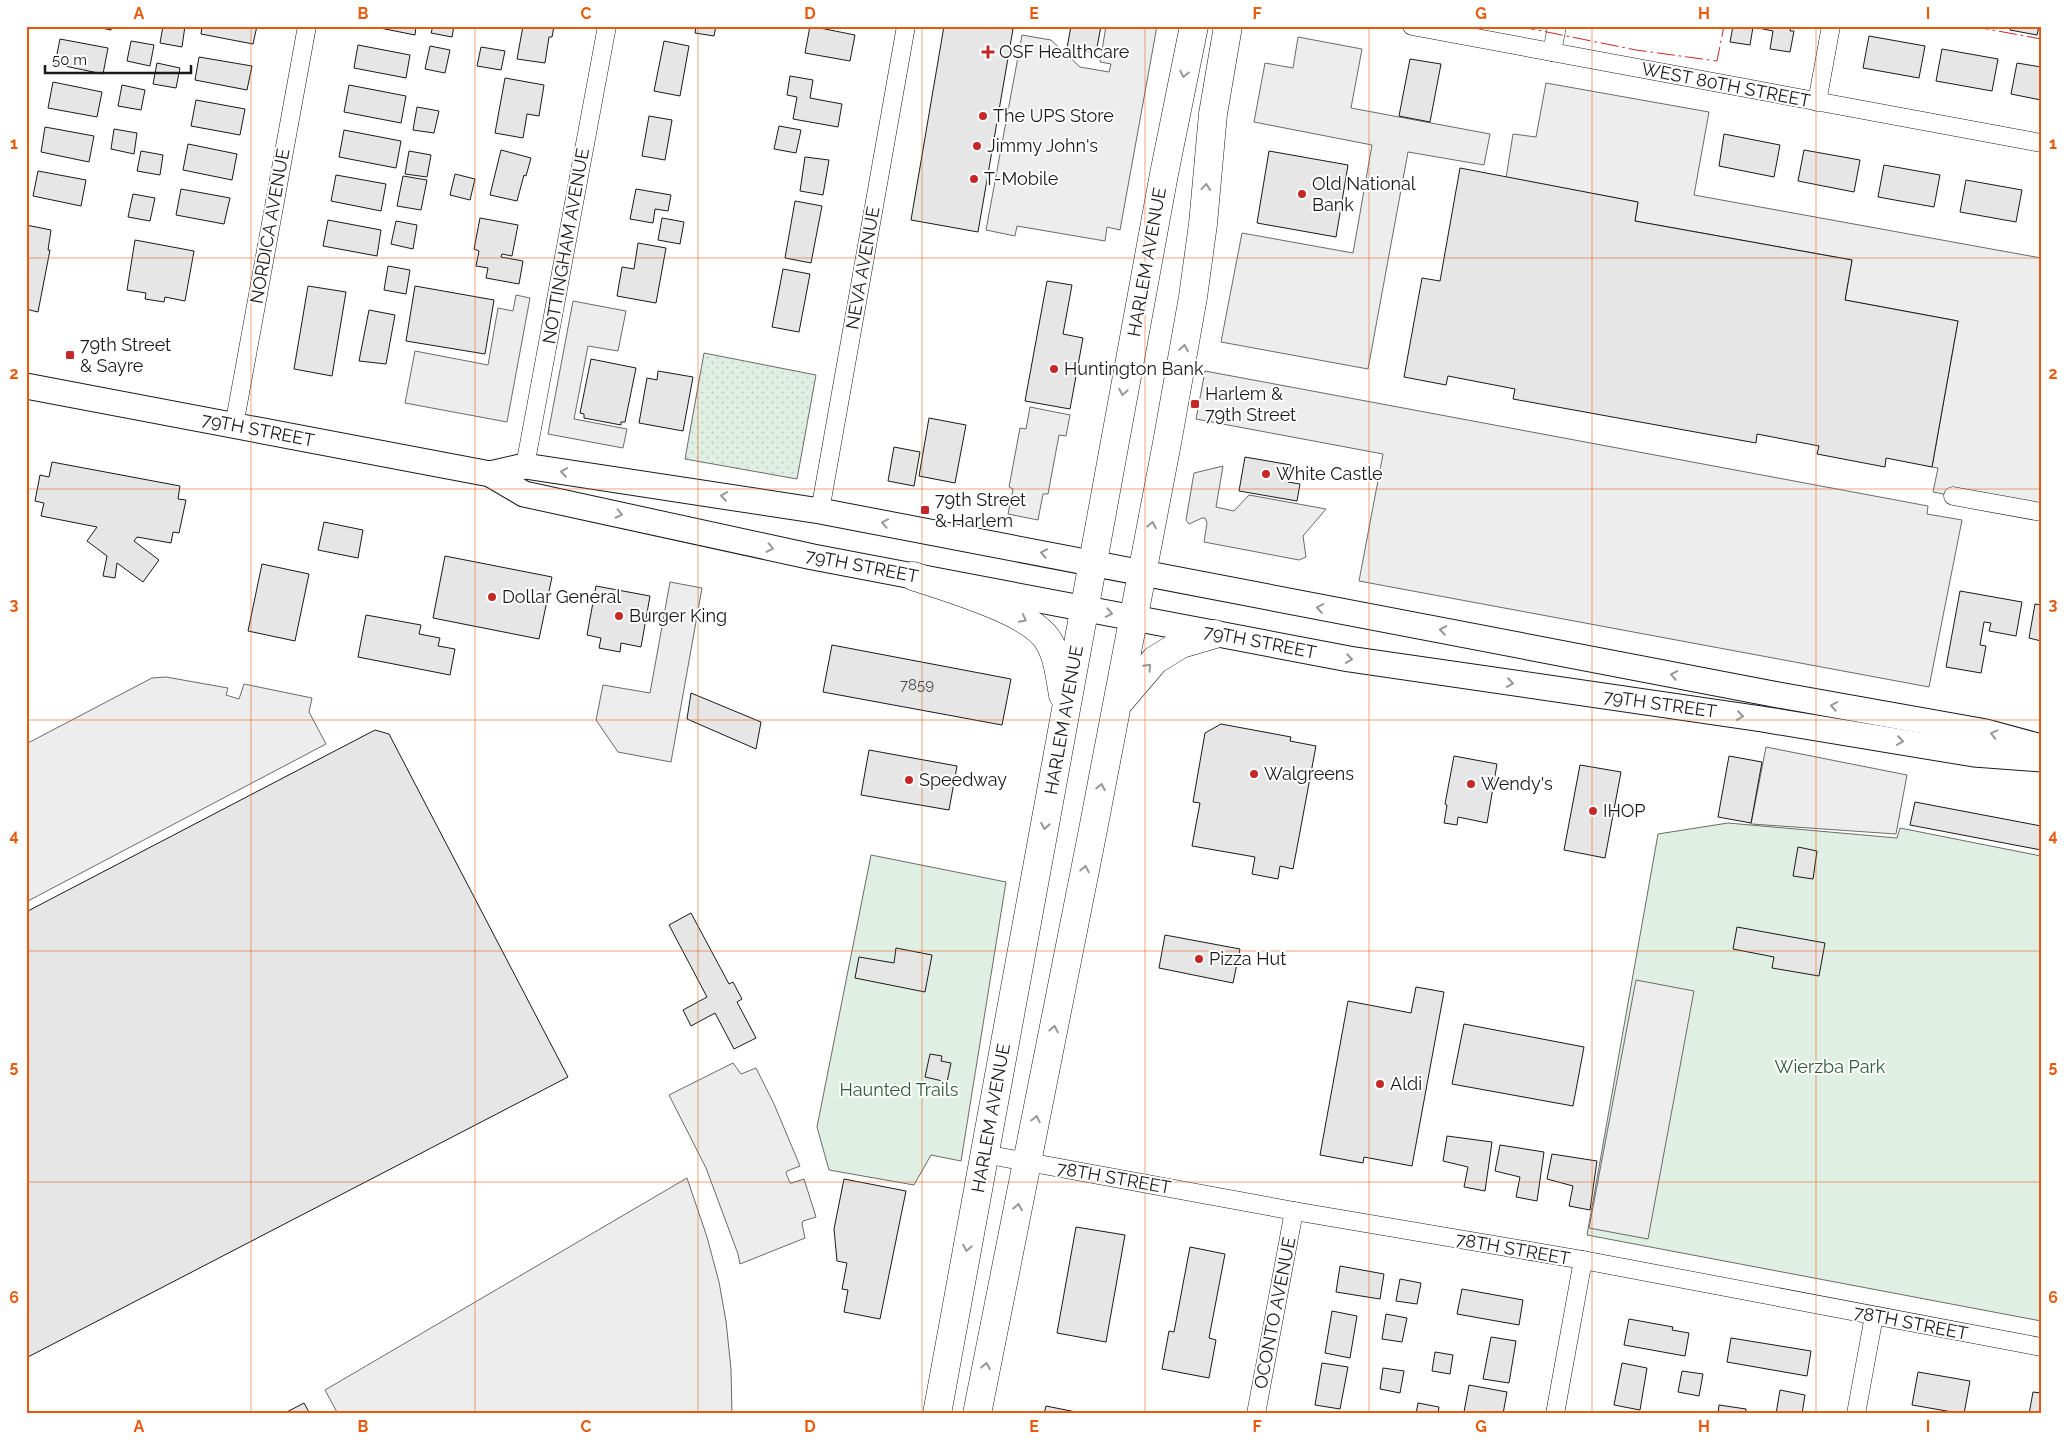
<svg xmlns="http://www.w3.org/2000/svg" width="2067" height="1440" font-family="Raleway,sans-serif">
  <defs>
    <pattern id="grass-dots" width="8" height="8" patternUnits="userSpaceOnUse" patternTransform="scale(1.25)"><rect width="8" height="8" fill="#e0efe3"/><path d="M2 2h.1M6 6h.1" fill="none" stroke="#c0ccc2" stroke-width="1.8" stroke-linecap="round"/></pattern>
  </defs>
  <rect width="100%" height="100%" fill="#fff"/>
  <polygon fill="url(#grass-dots)" stroke="#6a6a6a" points="704,353 816,375 797,479 685,459"/>
  <g fill="#e0efe3" stroke="#6a6a6a">
    <polygon points="1728,823 1897,838 1900,828 2041,856 2041,1321 1587,1235 1658,834"/>
    <polygon points="871,855 1006,882 961,1161 931,1155 914,1185 829,1170 817,1127"/>
  </g>
  <g fill="#ededed" stroke="#6a6a6a">
    <polygon points="1106,26 1157,26 1120,230 1107,227 1105,241 1017,226 1015,236 986,230 1022,35 1051,40 1080,67 1109,72 1111,64 1100,62"/>
    <polygon points="1298,37 1362,49 1351,108 1490,134 1484,165 1408,152 1368,369 1221,342 1242,233 1353,253 1372,145 1254,122 1265,63 1293,68"/>
    <polygon points="1546,83 1709,112 1694,195 2041,258 2041,512 1933,492 1938,468 1932,467 1958,321 1845,300 1852,260 1635,221 1638,202 1506,178 1513,134 1536,137"/>
    <polygon points="516,295 530,298 507,422 405,403 415,351 488,365 498,308 513,311"/>
    <polygon points="573,301 626,311 618,351 588,346 574,419 627,429 623,448 548,434"/>
    <polygon points="1205,371 1928,506 1927,514 1962,520 1929,687 1359,581 1383,454 1196,419"/>
    <polygon points="1030,407 1070,415 1066,436 1059,435 1048,494 1043,494 1038,520 1008,514 1013,489 1009,487 1020,428 1026,429"/>
    <polygon points="1223,466 1216,507 1234,511 1249,495 1326,509 1303,536 1306,557 1299,560 1204,542 1207,523 1205,518 1202,518 1189,524 1186,520 1194,473"/>
    <polygon points="670,582 702,588 671,762 618,752 596,720 603,685 650,693"/>
    <polygon points="166,677 228,688 226,695 239,699 244,684 312,698 309,712 326,744 26,902 26,744 152,678"/>
    <polygon points="1766,747 1907,775 1896,834 1751,824"/>
    <polygon points="1636,980 1694,991 1648,1239 1589,1228"/>
    <polygon points="733,1063 741,1074 756,1068 774,1104 800,1166 787,1171 786,1173 790,1183 792,1183 804,1179 816,1217 803,1221 802,1224 805,1238 740,1264 738,1254 706,1168 669,1095"/>
    <polygon points="687,1178 707,1237 719,1282 726,1321 731,1369 732,1414 338,1414 325,1390"/>
  </g>
  <g fill="#e6e6e6" stroke="#1a1a1a">
    <polygon points="92,26 112,26 111,30"/>
    <polygon points="163,26 185,26 182,47 160,43"/>
    <polygon points="202,26 257,26 253,44 201,34"/>
    <polygon points="370,26 416,26 415,35"/>
    <polygon points="433,26 454,26 452,37 431,33"/>
    <polygon points="523,26 554,26 552,37 549,37 545,63 517,59"/>
    <polygon points="696,26 716,26 714,36 695,33"/>
    <polygon points="810,26 855,35 850,61 805,53"/>
    <polygon points="944,26 998,26 1013,29 978,232 911,220"/>
    <polygon points="1071,26 1101,26 1096,53 1067,48"/>
    <polygon points="1733,26 1791,26 1790,31 1794,31 1790,52 1770,49 1773,31 1753,27 1750,45 1730,42"/>
    <polygon points="2011,26 2039,26 2037,35 2010,30"/>
    <polygon points="1869,36 1925,46 1919,78 1863,68"/>
    <polygon points="60,39 108,48 103,74 55,64"/>
    <polygon points="131,41 154,45 150,66 127,61"/>
    <polygon points="664,41 689,46 680,96 654,91"/>
    <polygon points="358,45 410,55 406,78 354,68"/>
    <polygon points="430,46 450,50 445,73 425,69"/>
    <polygon points="481,47 505,51 501,70 477,66"/>
    <polygon points="1942,49 1998,59 1992,91 1936,81"/>
    <polygon points="199,57 252,66 247,90 195,80"/>
    <polygon points="1410,59 1441,64 1430,122 1399,116"/>
    <polygon points="157,63 180,68 176,88 153,84"/>
    <polygon points="2017,63 2041,67 2041,100 2011,94"/>
    <polygon points="790,76 813,80 810,98 842,104 838,127 793,119 797,97 787,95"/>
    <polygon points="505,78 544,85 539,116 527,114 523,138 495,133"/>
    <polygon points="53,82 102,92 97,117 48,108"/>
    <polygon points="122,85 145,90 141,110 118,106"/>
    <polygon points="349,85 406,96 401,123 344,112"/>
    <polygon points="196,100 245,109 240,135 191,126"/>
    <polygon points="417,107 439,111 434,133 413,130"/>
    <polygon points="649,116 672,120 665,160 642,156"/>
    <polygon points="779,126 801,130 796,153 774,149"/>
    <polygon points="45,127 94,136 89,162 41,152"/>
    <polygon points="114,129 137,133 134,154 111,149"/>
    <polygon points="344,130 401,141 396,168 339,157"/>
    <polygon points="1724,134 1780,145 1774,177 1719,166"/>
    <polygon points="188,144 237,154 232,180 183,170"/>
    <polygon points="501,150 531,158 526,176 524,175 517,201 490,195"/>
    <polygon points="1804,150 1860,160 1854,192 1798,181"/>
    <polygon points="141,151 163,155 160,175 137,171"/>
    <polygon points="409,151 431,155 427,177 405,174"/>
    <polygon points="1269,151 1348,165 1336,237 1257,223"/>
    <polygon points="805,157 829,160 823,195 800,191"/>
    <polygon points="1884,165 1940,175 1934,207 1878,197"/>
    <polygon points="1460,168 1638,202 1635,221 1852,260 1845,300 1958,321 1932,467 1886,458 1885,467 1817,454 1819,446 1757,434 1756,443 1513,399 1515,389 1448,376 1446,385 1404,377 1422,278 1440,281"/>
    <polygon points="38,171 86,180 81,206 33,196"/>
    <polygon points="455,174 475,179 470,200 450,195"/>
    <polygon points="336,175 386,184 381,211 331,201"/>
    <polygon points="403,176 427,180 421,210 397,206"/>
    <polygon points="1966,180 2022,190 2016,222 1960,212"/>
    <polygon points="181,189 230,198 224,224 176,215"/>
    <polygon points="636,189 671,195 668,211 655,209 653,223 630,219"/>
    <polygon points="133,194 155,198 150,221 128,217"/>
    <polygon points="795,201 822,206 811,263 785,258"/>
    <polygon points="480,218 518,225 512,256 502,254 501,257 523,261 519,284 486,278 488,268 476,266 479,251 474,249"/>
    <polygon points="662,218 684,222 680,244 658,240"/>
    <polygon points="328,220 381,230 377,256 323,246"/>
    <polygon points="396,221 417,225 413,249 391,244"/>
    <polygon points="26,225 51,230 48,250 50,250 38,312 26,309"/>
    <polygon points="135,240 194,251 185,301 165,297 164,302 145,299 146,293 127,290"/>
    <polygon points="638,243 666,248 656,303 617,296 622,267 634,269"/>
    <polygon points="388,266 410,270 406,294 384,290"/>
    <polygon points="783,269 810,274 799,332 772,327"/>
    <polygon points="1047,281 1072,285 1063,334 1083,338 1070,409 1025,401"/>
    <polygon points="308,286 346,292 332,376 294,369"/>
    <polygon points="415,286 494,300 485,354 406,341"/>
    <polygon points="369,310 395,315 386,364 359,361"/>
    <polygon points="591,359 636,368 625,422 621,422 621,425 584,418 584,414 580,413"/>
    <polygon points="658,371 693,377 683,431 639,423 647,378 657,380"/>
    <polygon points="929,418 966,425 955,483 919,476"/>
    <polygon points="894,447 920,452 914,486 888,481"/>
    <polygon points="1245,457 1291,465 1288,482 1300,484 1297,501 1239,491"/>
    <polygon points="52,462 180,486 178,499 186,500 179,533 173,532 171,543 137,537 134,541 159,560 143,582 117,563 115,578 103,576 107,556 87,541 97,527 41,516 44,503 35,501 40,475 49,477"/>
    <polygon points="324,522 363,530 358,558 318,550"/>
    <polygon points="445,556 552,577 539,639 433,618"/>
    <polygon points="262,564 309,574 295,641 248,631"/>
    <polygon points="596,586 650,596 641,647 621,643 620,652 599,648 601,638 587,635"/>
    <polygon points="1960,591 2022,602 2016,636 1989,631 1991,623 1984,622 1980,645 1986,646 1981,673 1946,667"/>
    <polygon points="2035,604 2041,605 2041,641 2029,638"/>
    <polygon points="366,615 421,625 419,634 440,638 438,646 455,649 450,675 358,657"/>
    <polygon points="832,645 1011,679 1002,725 823,692"/>
    <polygon points="691,693 761,722 756,749 687,719"/>
    <polygon points="1221,724 1291,737 1290,741 1316,746 1293,869 1280,866 1278,879 1252,874 1255,857 1192,846 1200,803 1193,802 1205,733"/>
    <polygon points="375,730 389,734 568,1077 26,1358 26,912"/>
    <polygon points="869,750 957,766 949,810 861,795"/>
    <polygon points="1454,756 1497,764 1487,823 1458,817 1457,825 1444,823 1447,805 1445,804"/>
    <polygon points="1729,756 1762,762 1751,823 1718,817"/>
    <polygon points="1580,765 1621,772 1605,858 1564,850"/>
    <polygon points="1915,802 2041,826 2041,850 1910,825"/>
    <polygon points="1798,847 1817,851 1813,879 1793,876"/>
    <polygon points="691,913 729,984 733,982 742,999 737,1002 756,1038 734,1049 715,1013 691,1026 683,1010 707,997 669,925"/>
    <polygon points="1737,927 1825,943 1819,976 1772,968 1774,957 1733,949"/>
    <polygon points="1165,935 1240,949 1233,983 1159,968"/>
    <polygon points="896,948 932,955 925,992 855,978 859,957 894,963"/>
    <polygon points="1416,987 1444,992 1412,1166 1364,1157 1363,1163 1320,1155 1348,1001 1411,1013"/>
    <polygon points="1464,1024 1584,1047 1573,1106 1452,1084"/>
    <polygon points="930,1054 942,1056 941,1061 951,1063 947,1082 925,1077"/>
    <polygon points="1447,1136 1492,1142 1485,1191 1464,1187 1468,1167 1443,1161"/>
    <polygon points="1500,1145 1544,1152 1537,1201 1516,1197 1520,1177 1495,1171"/>
    <polygon points="1552,1154 1597,1161 1590,1210 1569,1206 1573,1186 1547,1179"/>
    <polygon points="844,1179 906,1191 880,1319 844,1312 848,1290 842,1289 847,1263 837,1261 834,1229"/>
    <polygon points="1076,1227 1125,1235 1106,1342 1057,1333"/>
    <polygon points="1190,1247 1225,1254 1209,1338 1216,1340 1209,1378 1162,1369 1169,1331 1174,1332"/>
    <polygon points="1340,1266 1384,1274 1380,1299 1336,1292"/>
    <polygon points="1400,1279 1421,1283 1417,1304 1396,1301"/>
    <polygon points="1462,1289 1523,1300 1519,1325 1457,1314"/>
    <polygon points="1332,1311 1357,1316 1350,1358 1325,1353"/>
    <polygon points="1386,1314 1407,1318 1402,1342 1382,1339"/>
    <polygon points="1629,1319 1673,1327 1672,1330 1689,1333 1685,1356 1624,1345"/>
    <polygon points="1491,1337 1516,1341 1509,1383 1483,1379"/>
    <polygon points="1731,1338 1811,1351 1807,1376 1727,1362"/>
    <polygon points="1435,1352 1453,1355 1450,1374 1432,1371"/>
    <polygon points="1322,1363 1348,1367 1340,1409 1315,1405"/>
    <polygon points="1622,1363 1647,1368 1640,1410 1614,1405"/>
    <polygon points="1383,1368 1404,1371 1400,1393 1380,1389"/>
    <polygon points="1682,1371 1703,1374 1699,1396 1678,1392"/>
    <polygon points="1918,1372 1970,1381 1964,1414 1912,1405"/>
    <polygon points="1469,1385 1507,1392 1503,1414 1464,1412"/>
    <polygon points="1780,1390 1805,1395 1802,1414 1776,1414"/>
    <polygon points="2033,1392 2041,1393 2041,1414 2029,1414"/>
    <polygon points="304,1403 310,1414 283,1414"/>
    <polygon points="1418,1403 1439,1407 1438,1414 1416,1414"/>
    <polygon points="1719,1405 1746,1409 1746,1414 1718,1414"/>
    <polygon points="1046,1406 1086,1414 1044,1414"/>
  </g>
  <g fill="none" stroke-linecap="round" stroke-linejoin="round">
    <defs>
      <g id="minor">
        <polyline points="1412,26 2041,143"/>
        <polyline points="1552,52 1557,26"/>
        <polyline points="1817,102 1831,26"/>
        <polyline points="234,426 307,26"/>
        <polyline points="525,466 607,26"/>
        <polyline points="1953,496 2041,512"/>
        <polyline points="820,511 906,26"/>
        <polyline points="984,1154 1294,1211 1583,1260 2041,1347"/>
        <polyline points="1256,1414 1294,1211"/>
        <polyline points="1555,1414 1583,1260"/>
        <polyline points="1856,1414 1874,1316"/>
      </g>
      <g id="secondary">
        <polyline points="26,386 490,474 524,494 813,557 1349,659 1762,719 1974,754 2041,759"/>
        <polyline points="490,474 525,466 820,511 1773,694 1986,732 2041,747"/>
      </g>
      <g id="primary">
        <path d="M913,576C947,588 1032,611 1049,642C1058,657 1060,678 1063,695"/>
        <polyline points="1120,701 1155,660 1181,644 1215,634"/>
        <polyline points="937,1414 1164,174 1194,26"/>
        <polyline points="977,1414 1092,835 1167,443 1193,297 1203,224 1213,114 1228,26"/>
      </g>
    </defs>
    <use href="#minor" stroke="#1a1a1a" stroke-width="19"/>
    <use href="#secondary" stroke="#1a1a1a" stroke-width="27"/>
    <use href="#primary" stroke="#1a1a1a" stroke-width="29"/>
    <use href="#minor" stroke="#fff" stroke-width="18"/>
    <use href="#secondary" stroke="#fff" stroke-width="25"/>
    <use href="#primary" stroke="#fff" stroke-width="28"/>
    <g stroke="#c62828" stroke-width="1" stroke-dasharray="18 4 2.5 4" stroke-linecap="butt">
      <polyline points="1517,26 1636,50 1717,61 1724,26"/>
      <polyline points="1971,26 2041,39"/>
    </g>
  </g>
  <defs><path id="oneway-chevron" d="M-2-3.5L2.5 0L-2 3.5" fill="none" stroke-width="1.6" stroke-linecap="round" stroke-linejoin="round" transform="scale(1.25)"/></defs>
  <g stroke="#989898">
    <use href="#oneway-chevron" transform="translate(1184 74) rotate(102)"/>
    <use href="#oneway-chevron" transform="translate(1206 187) rotate(-85)"/>
    <use href="#oneway-chevron" transform="translate(1184 348) rotate(-80)"/>
    <use href="#oneway-chevron" transform="translate(1123 392) rotate(100)"/>
    <use href="#oneway-chevron" transform="translate(564 472) rotate(-172)"/>
    <use href="#oneway-chevron" transform="translate(724 496) rotate(-172)"/>
    <use href="#oneway-chevron" transform="translate(619 514) rotate(12)"/>
    <use href="#oneway-chevron" transform="translate(885 523) rotate(-169)"/>
    <use href="#oneway-chevron" transform="translate(1152 525) rotate(-79)"/>
    <use href="#oneway-chevron" transform="translate(770 548) rotate(12)"/>
    <use href="#oneway-chevron" transform="translate(1044 553) rotate(-169)"/>
    <use href="#oneway-chevron" transform="translate(1320 608) rotate(-170)"/>
    <use href="#oneway-chevron" transform="translate(1109 613) rotate(11)"/>
    <use href="#oneway-chevron" transform="translate(1023 619) rotate(28)"/>
    <use href="#oneway-chevron" transform="translate(1443 630) rotate(-170)"/>
    <use href="#oneway-chevron" transform="translate(1349 659) rotate(9)"/>
    <use href="#oneway-chevron" transform="translate(1148 667) rotate(-47)"/>
    <use href="#oneway-chevron" transform="translate(1674 675) rotate(-169)"/>
    <use href="#oneway-chevron" transform="translate(1510 683) rotate(8)"/>
    <use href="#oneway-chevron" transform="translate(1834 706) rotate(-170)"/>
    <use href="#oneway-chevron" transform="translate(1740 716) rotate(8)"/>
    <use href="#oneway-chevron" transform="translate(1994 734) rotate(-165)"/>
    <use href="#oneway-chevron" transform="translate(1900 741) rotate(9)"/>
    <use href="#oneway-chevron" transform="translate(1101 787) rotate(-79)"/>
    <use href="#oneway-chevron" transform="translate(1045 826) rotate(100)"/>
    <use href="#oneway-chevron" transform="translate(1085 869) rotate(-79)"/>
    <use href="#oneway-chevron" transform="translate(1054 1029) rotate(-79)"/>
    <use href="#oneway-chevron" transform="translate(1036 1119) rotate(-78)"/>
    <use href="#oneway-chevron" transform="translate(1018 1207) rotate(-79)"/>
    <use href="#oneway-chevron" transform="translate(967 1248) rotate(100)"/>
    <use href="#oneway-chevron" transform="translate(986 1366) rotate(-79)"/>
  </g>
  <path fill="none" stroke="#e8590c" stroke-width="1" stroke-opacity="0.55" d="M251,26V1414M475,26V1414M698,26V1414M922,26V1414M1145,26V1414M1369,26V1414M1592,26V1414M1816,26V1414M26,258H2041M26,489H2041M26,720H2041M26,951H2041M26,1182H2041"/>
  <g fill="#c62828" stroke="#fff" stroke-width="2">
    <path d="M985.5 44.5h5v5h5v5h-5v5h-5v-5h-5v-5h5z"/>
    <circle cx="983" cy="116" r="5"/>
    <circle cx="977" cy="146" r="5"/>
    <circle cx="974" cy="179" r="5"/>
    <circle cx="1302" cy="194" r="5"/>
    <rect x="65" y="350" width="10" height="10" rx="2.5"/>
    <circle cx="1054" cy="369" r="5"/>
    <rect x="1190" y="399" width="10" height="10" rx="2.5"/>
    <circle cx="1266" cy="474" r="5"/>
    <rect x="920" y="505" width="10" height="10" rx="2.5"/>
    <circle cx="492" cy="597" r="5"/>
    <circle cx="619" cy="616" r="5"/>
    <circle cx="1254" cy="774" r="5"/>
    <circle cx="909" cy="780" r="5"/>
    <circle cx="1471" cy="784" r="5"/>
    <circle cx="1593" cy="811" r="5"/>
    <circle cx="1199" cy="959" r="5"/>
    <circle cx="1380" cy="1084" r="5"/>
  </g>
  <g text-anchor="middle" stroke-width="4" stroke-linejoin="round" paint-order="stroke">
    <g font-size="15" fill="#4d4d4d">
      <text x="917" y="690">7859</text>
    </g>
    <g font-size="18" fill="#1a1a1a" stroke="#fff" text-anchor="start">
      <text x="999" y="58">OSF Healthcare</text>
      <text x="993" y="122">The UPS Store</text>
      <text x="987" y="152">Jimmy John's</text>
      <text x="984" y="185">T-Mobile</text>
      <text x="1312" y="190">Old National<tspan x="1312" dy="21">Bank</tspan></text>
      <text x="80" y="351">79th Street<tspan x="80" dy="21">&amp; Sayre</tspan></text>
      <text x="1064" y="375">Huntington Bank</text>
      <text x="1205" y="400">Harlem &amp;<tspan x="1205" dy="21">79th Street</tspan></text>
      <text x="1276" y="480">White Castle</text>
      <text x="935" y="506">79th Street<tspan x="935" dy="21">&amp; Harlem</tspan></text>
      <text x="502" y="603">Dollar General</text>
      <text x="629" y="622">Burger King</text>
      <text x="1264" y="780">Walgreens</text>
      <text x="919" y="786">Speedway</text>
      <text x="1481" y="790">Wendy's</text>
      <text x="1603" y="817">IHOP</text>
      <text x="1209" y="965">Pizza Hut</text>
      <text x="1390" y="1090">Aldi</text>
    </g>
    <g font-size="18" fill="#1a1a1a" stroke="#fff">
      <text transform="translate(1726 85) rotate(11)" y="6">WEST 80TH STREET</text>
      <text transform="translate(270 226) rotate(-80)" y="6">NORDICA AVENUE</text>
      <text transform="translate(566 246) rotate(-80)" y="6">NOTTINGHAM AVENUE</text>
      <text transform="translate(1147 262) rotate(-80)" y="6">HARLEM AVENUE</text>
      <text transform="translate(863 268) rotate(-80)" y="6">NEVA AVENUE</text>
      <text transform="translate(258 430) rotate(11)" y="6">79TH STREET</text>
      <text transform="translate(862 566) rotate(11)" y="6">79TH STREET</text>
      <text transform="translate(1260 642) rotate(11)" y="6">79TH STREET</text>
      <text transform="translate(1660 704) rotate(8)" y="6">79TH STREET</text>
      <text transform="translate(1064 720) rotate(-80)" y="6">HARLEM AVENUE</text>
      <text transform="translate(991 1118) rotate(-80)" y="6">HARLEM AVENUE</text>
      <text transform="translate(1114 1178) rotate(10)" y="6">78TH STREET</text>
      <text transform="translate(1513 1249) rotate(10)" y="6">78TH STREET</text>
      <text transform="translate(1275 1313) rotate(-79)" y="6">OCONTO AVENUE</text>
      <text transform="translate(1911 1323) rotate(11)" y="6">78TH STREET</text>
    </g>
    <g font-size="18" fill="#2b5a34" stroke="#fff">
      <text x="1830" y="1073">Wierzba Park</text>
      <text x="899" y="1096">Haunted Trails</text>
    </g>
  </g>
  <rect width="2067" height="1440" fill="none" stroke="#ffffff" stroke-width="55"/>
  <path d="M45 65v8h146v-8" fill="none" stroke="#1a1a1a" stroke-width="2.5"/>
  <text x="52" y="65" font-size="15" fill="#1a1a1a" stroke="#ffffff" stroke-width="4" paint-order="stroke">50 m</text>
  <rect x="28" y="28" width="2012" height="1384" fill="none" stroke="#e8590c" stroke-width="2"/>
  <g font-size="16" text-anchor="middle" font-weight="bold" fill="#e8590c">
    <text x="139" y="19">A</text>
    <text x="363" y="19">B</text>
    <text x="586" y="19">C</text>
    <text x="810" y="19">D</text>
    <text x="1034" y="19">E</text>
    <text x="1257" y="19">F</text>
    <text x="1481" y="19">G</text>
    <text x="1704" y="19">H</text>
    <text x="1928" y="19">I</text>
    <text x="14" y="149">1</text>
    <text x="2053" y="149">1</text>
    <text x="14" y="379">2</text>
    <text x="2053" y="379">2</text>
    <text x="14" y="610">3</text>
    <text x="2053" y="610">3</text>
    <text x="14" y="841">4</text>
    <text x="2053" y="841">4</text>
    <text x="14" y="1072">5</text>
    <text x="2053" y="1072">5</text>
    <text x="14" y="1303">6</text>
    <text x="2053" y="1303">6</text>
    <text x="139" y="1432">A</text>
    <text x="363" y="1432">B</text>
    <text x="586" y="1432">C</text>
    <text x="810" y="1432">D</text>
    <text x="1034" y="1432">E</text>
    <text x="1257" y="1432">F</text>
    <text x="1481" y="1432">G</text>
    <text x="1704" y="1432">H</text>
    <text x="1928" y="1432">I</text>
  </g>
</svg>
